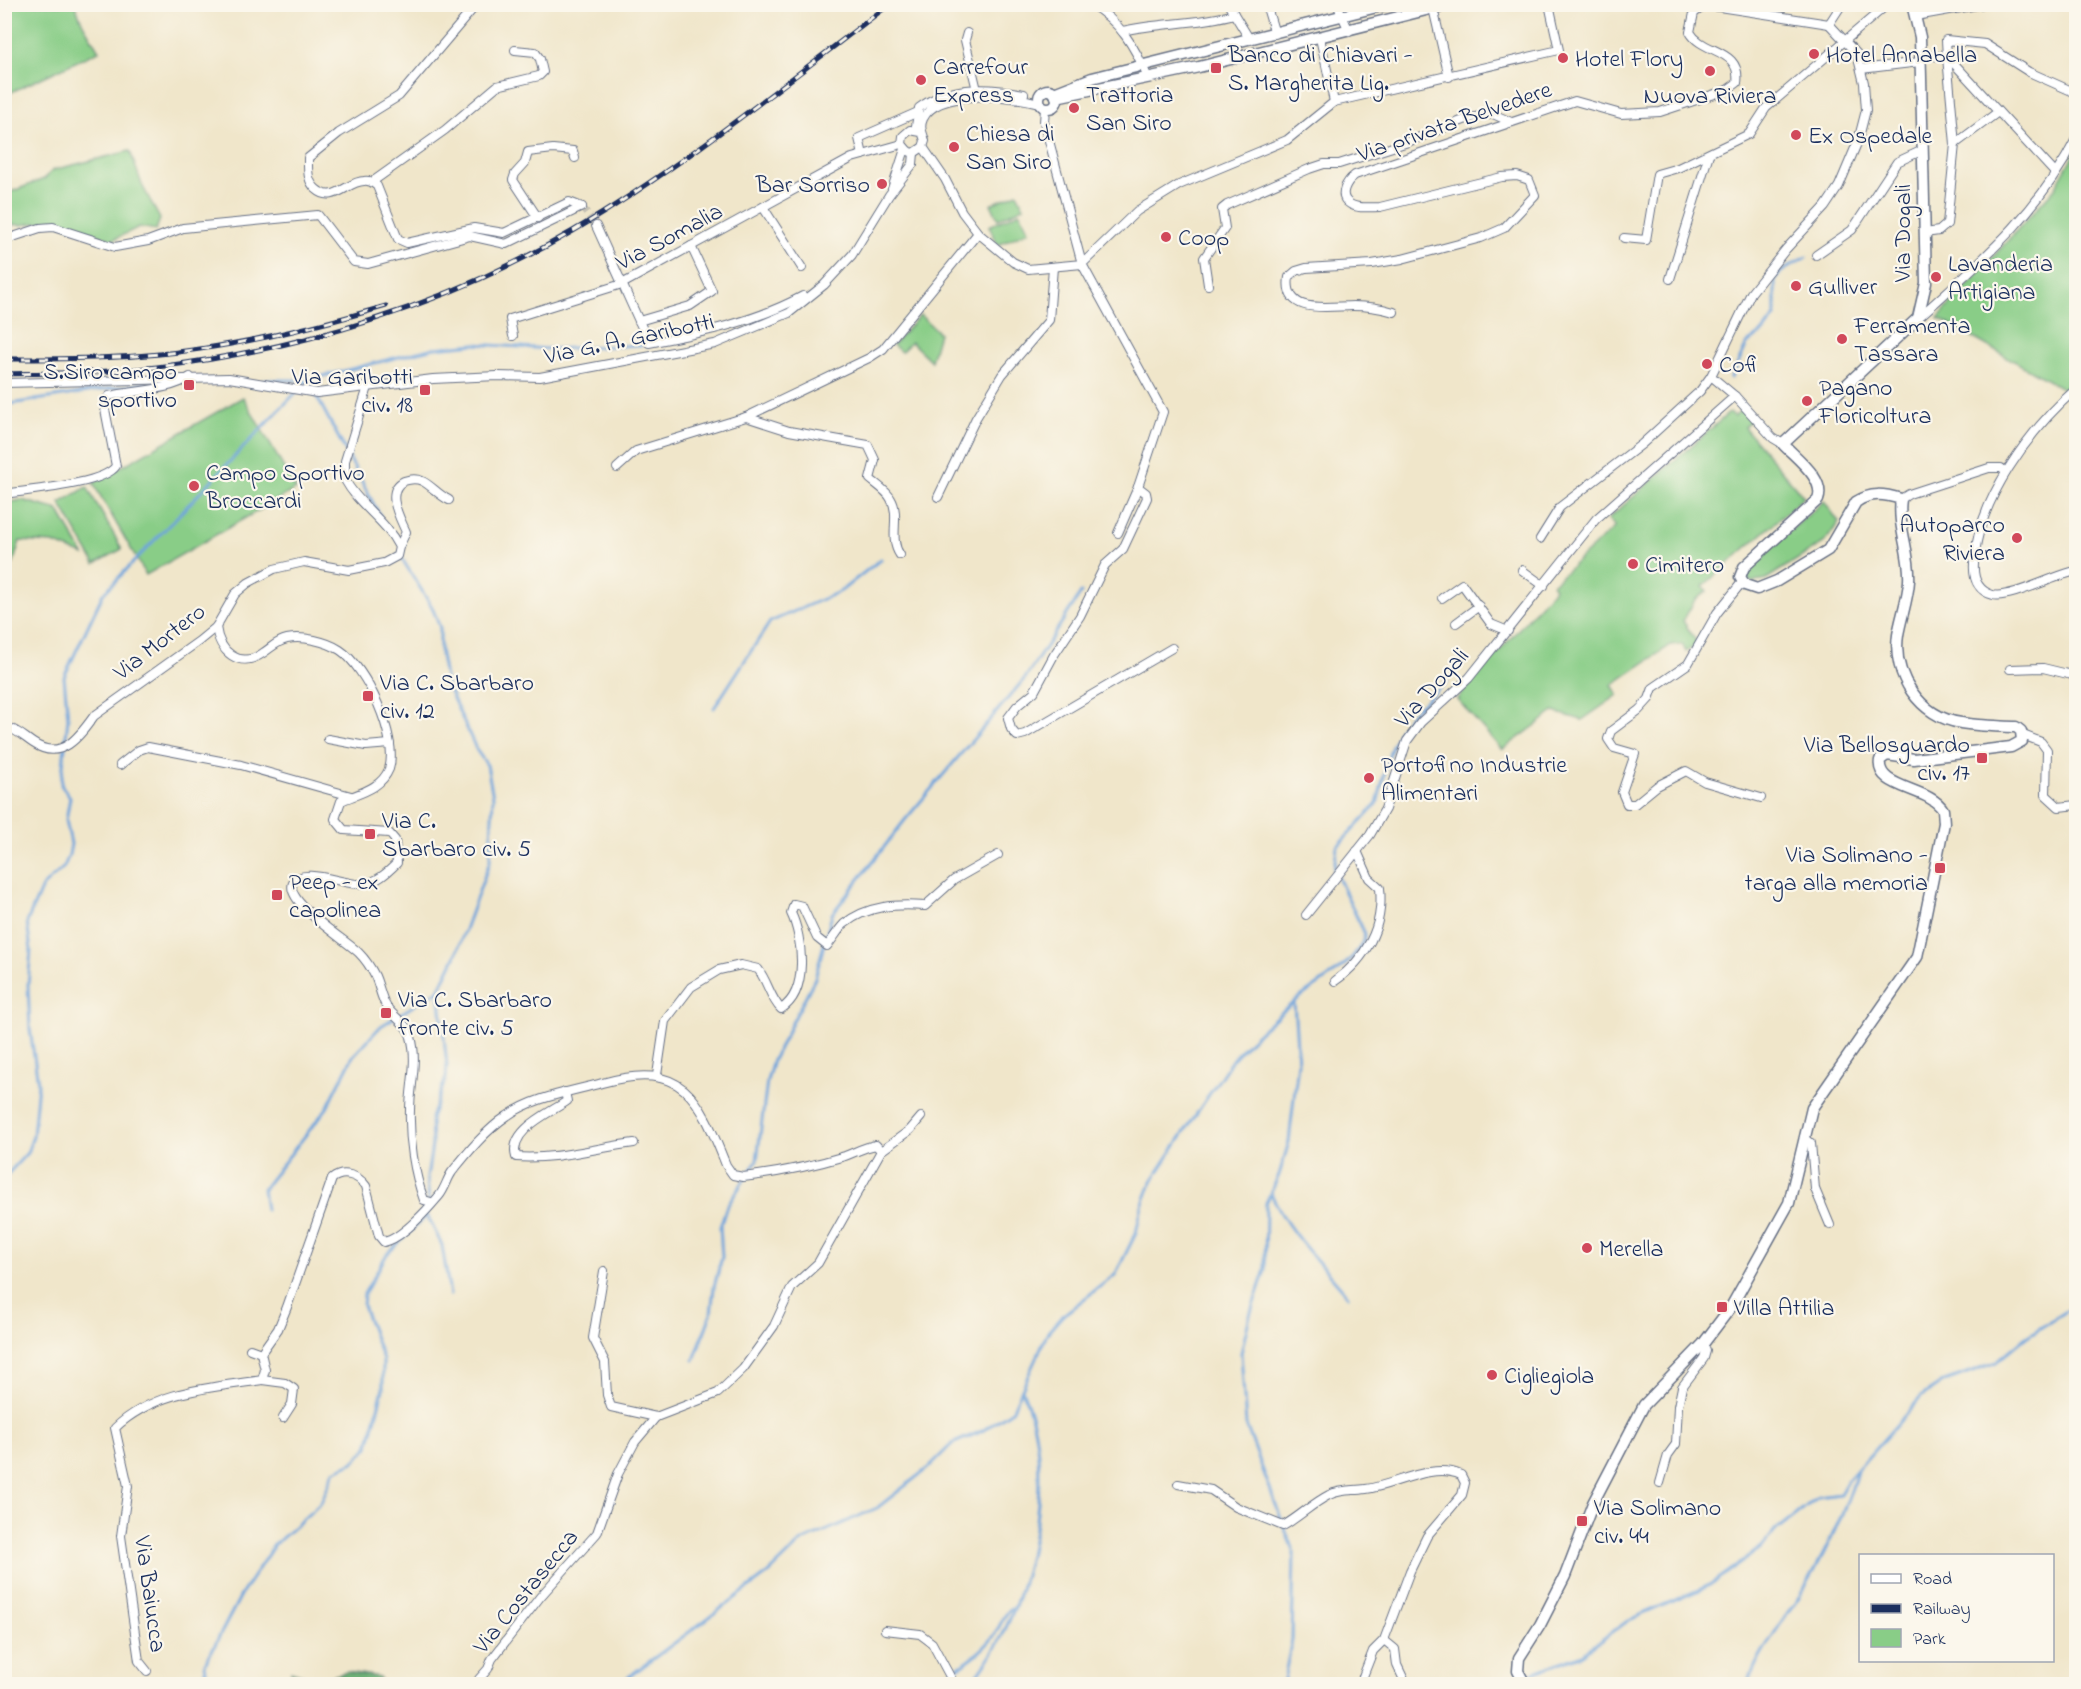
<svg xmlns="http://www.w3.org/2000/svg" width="2081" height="1689" font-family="'Indie Flower',sans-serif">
  <rect width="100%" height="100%" fill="#fbf7ec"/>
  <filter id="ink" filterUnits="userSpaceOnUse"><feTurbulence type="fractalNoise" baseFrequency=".0167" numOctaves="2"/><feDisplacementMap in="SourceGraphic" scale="12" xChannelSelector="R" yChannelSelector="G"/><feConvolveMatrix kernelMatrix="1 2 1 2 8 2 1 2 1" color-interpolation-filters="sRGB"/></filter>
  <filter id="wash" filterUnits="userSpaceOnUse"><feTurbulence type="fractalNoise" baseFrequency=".008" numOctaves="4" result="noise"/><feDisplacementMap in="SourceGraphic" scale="24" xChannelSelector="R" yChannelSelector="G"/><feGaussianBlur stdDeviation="1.35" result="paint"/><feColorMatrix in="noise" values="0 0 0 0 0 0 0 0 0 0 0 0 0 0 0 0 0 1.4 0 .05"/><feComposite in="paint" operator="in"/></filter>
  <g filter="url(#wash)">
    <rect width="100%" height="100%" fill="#f0e6ca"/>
    <g fill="#89cd87" stroke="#527e72" stroke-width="1.5">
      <polygon points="5,4 75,5 83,24 99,51 5,95"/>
      <polygon points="2076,150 2076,385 2067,391 1938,318 2055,188"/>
      <polygon points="130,151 142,185 160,219 156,230 139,227 113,240 50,221 21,225 5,224 5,213 9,211 8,193 44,179 53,170"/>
      <polygon points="1017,193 1024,207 998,219 991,204"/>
      <polygon points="1020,212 1029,231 998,245 989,226"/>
      <polygon points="920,315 939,333 931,361 911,342 901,352 893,345"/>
      <polygon points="243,397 296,489 146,575 93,483"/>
      <polygon points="1742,409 1751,420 1744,427 1804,497 1703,586 1707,591 1695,600 1683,621 1698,644 1686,652 1682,644 1671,645 1612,685 1618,695 1582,720 1554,712 1502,750 1457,699 1555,588 1552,584 1615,527 1608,519 1730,412 1734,416"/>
      <polygon points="87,487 122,549 95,564 60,503"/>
      <polygon points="22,500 58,510 84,555 53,543 20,541 13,564 5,569 5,503"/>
      <polygon points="1824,501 1839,522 1825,542 1763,581 1751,582 1746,577 1750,566"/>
    </g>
    <polygon fill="#6eb074" stroke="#447069" stroke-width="1.5" points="291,1671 317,1680 347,1672 379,1677 383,1684 291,1684"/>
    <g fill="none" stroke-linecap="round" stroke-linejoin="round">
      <g stroke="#6da3db" stroke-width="3">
        <polyline points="1731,378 1747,344 1764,331 1775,316 1775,280 1781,272 1806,257"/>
        <polyline points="264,380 308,380 434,348 475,344 549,349 642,345"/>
        <polyline points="308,380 380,516"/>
        <polyline points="4,405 146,383"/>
        <polyline points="399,554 432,607 440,628 440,650 446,683 477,751 487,765 493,797 490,861 455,957 439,990 447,1066 446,1078 431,1118 432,1145 427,1178 429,1201"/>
        <polyline points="714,708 770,622 841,591 881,559"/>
        <polyline points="4,1178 27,1153 33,1136 38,1083 30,1029 28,985 31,950 27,922 42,887 64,867 69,855 71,844 66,820 70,797 61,785 68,718 64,677 103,594 308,380"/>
        <path d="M1271,1193C1288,1234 1320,1262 1348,1296"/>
        <polyline points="266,1210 263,1189 327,1108 353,1056 381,1026 439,990"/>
        <polyline points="427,1215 442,1245 450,1295"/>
        <polyline points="694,1360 711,1314 714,1287 722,1257 720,1227 726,1208 757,1160 767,1081 773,1060 815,978 832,914 905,820 1026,677 1081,593"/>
        <polyline points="1526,1679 1533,1673 1582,1654 1629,1620 1708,1586 1762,1547 1776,1530 1818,1497 1840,1494 1848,1480 1922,1396 1943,1382 1996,1362 2026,1337 2076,1305"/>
        <polyline points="208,1684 205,1664 241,1595 274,1545 321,1503 334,1471 354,1462 368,1447 383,1389 383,1360 363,1306 364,1294 387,1254 426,1216"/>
        <path d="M619,1684L769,1573L801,1542L877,1508L928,1468L952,1444L982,1431L1012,1411L1048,1332L1062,1316L1115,1275L1136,1233L1142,1206L1152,1181L1232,1060C1250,1039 1271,1021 1293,1003C1315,984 1359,964 1365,934L1334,869L1337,847L1377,804L1390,751L1400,729L1411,714L1447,681"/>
        <path d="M930,1684C952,1671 974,1660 991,1640C999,1630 1002,1617 1011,1608"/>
        <path d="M970,1684C1022,1625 1048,1516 1036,1438C1034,1421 1028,1405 1022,1389"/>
        <polyline points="1283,1684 1292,1640 1294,1553 1246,1425 1241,1353 1250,1315 1265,1270 1266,1203 1279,1175 1289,1142 1298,1062 1294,1002"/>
        <path d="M1748,1684C1758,1653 1781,1624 1799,1597C1820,1564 1848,1507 1857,1471"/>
      </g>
    </g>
  </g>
  <g filter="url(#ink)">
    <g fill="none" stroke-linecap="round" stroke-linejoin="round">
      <polyline stroke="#c5c1b4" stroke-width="8" stroke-dasharray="8 4" stroke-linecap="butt" points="582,207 596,226"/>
      <defs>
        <g id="minor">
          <path d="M477,4L399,96L339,133L308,158C308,170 307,181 316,189C334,205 347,181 364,181C370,180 373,183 377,186L398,239L407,243L474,228L504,233L569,202L582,207"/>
          <path d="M1090,4C1120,21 1135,47 1148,78"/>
          <polyline points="1228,4 1250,40"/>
          <polyline points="1266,4 1275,34"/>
          <polyline points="1337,4 1349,31"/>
          <polyline points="1433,8 1449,77"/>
          <polyline points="1916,16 1983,4"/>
          <polyline points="1829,24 1842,4"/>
          <path d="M1122,31C1159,22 1197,25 1234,14"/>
          <polyline points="967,33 965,40 977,90"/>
          <polyline points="1320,38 1334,102"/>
          <polyline points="1920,55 1947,57 1946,40 1985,44 2029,72 2076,93"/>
          <polyline points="1948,57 2055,173"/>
          <polyline points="1861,69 1920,62"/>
          <polyline points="1045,108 1044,122 1082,264 1163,412 1138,487 1118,533"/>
          <path d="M916,126L919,108C949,85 988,87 1024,94"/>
          <path d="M921,132L910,130L903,136L902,144L908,151L914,153L923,147L925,141C923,133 919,128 923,119C936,89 1014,95 1039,103"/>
          <polyline points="1955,144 1998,112"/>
          <polyline points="923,147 945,179 962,212 978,233 1013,262 1028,269 1082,264 1137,211 1179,185 1287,140 1334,102 1559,50 1549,4"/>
          <polyline points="863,155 859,138 918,112"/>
          <polyline points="372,182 445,130 497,86 539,76 543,72 540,59 535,52 515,50"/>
          <polyline points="892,189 905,149"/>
          <polyline points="763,207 802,268"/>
          <polyline points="538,218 513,180 515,174 525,163 528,152 553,149 573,151 575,158"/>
          <path d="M596,226L649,343C702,333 755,322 803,296"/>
          <polyline points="1925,233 1939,231 1947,224 1955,144 1947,57"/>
          <polyline points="1624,238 1646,240 1657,174 1678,168 1749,134 1766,108 1888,4"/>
          <polyline points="4,240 40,228 53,227 115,247 148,241 183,228 318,215 354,262 368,264 470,236 506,244 582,207"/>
          <polyline points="1816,255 1852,230 1897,162 1923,150"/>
          <polyline points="1670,279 1709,154"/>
          <polyline points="1208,285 1204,258 1225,228 1222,209 1227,205 1309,169 1324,164 1339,164 1405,143 1469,118 1493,114 1511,122"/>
          <path d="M1394,312C1381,308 1367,306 1353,306C1329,306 1283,316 1289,277L1296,271L1306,268L1372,264L1402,259L1481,238L1504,228L1535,195L1529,180L1517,176L1502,177L1380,207C1371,207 1357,209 1350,204C1337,196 1347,181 1355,175L1575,101L1621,114L1660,112L1727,90L1737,83C1742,48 1702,54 1690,32L1694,13L1706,5L1829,24"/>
          <path d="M1918,318C1980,262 2037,215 2076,139"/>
          <polyline points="639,321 690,306 712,291 691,246"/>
          <polyline points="513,336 510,319 622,284 852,158 902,144"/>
          <polyline points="4,383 229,378 317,393 433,379 497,376 540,377 715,344 789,313 824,285 852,255 889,195 913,164 914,153"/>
          <path d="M2076,389C2030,429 1977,501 1974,564C1973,579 1978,591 1993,595C2010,599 2055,575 2076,571"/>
          <polyline points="1735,396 1773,438 1783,444"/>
          <path d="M746,417L789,431L868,445L875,460L870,479C877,485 887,491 891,499C901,516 888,538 900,555"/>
          <polyline points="617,468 636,451 746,417 869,358 883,349 978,233"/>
          <polyline points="1138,487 1146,493 1147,498 1123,549 1105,565 1080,616 1054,655 1034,692 1017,706 1008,718 1011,729 1017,736 1025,734 1172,648"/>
          <path d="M4,494C28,490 103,485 116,466L104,404L109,396C135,390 169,391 190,377"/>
          <polyline points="938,497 976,418 1002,375 1049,320 1053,267"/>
          <polyline points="1901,499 1909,494 1989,468 2001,468 2006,472"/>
          <polyline points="1540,539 1560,507 1642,444 1700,391 1711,376 1751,293 1786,249 1825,207 1839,186 1858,141 1866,110 1864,83 1857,54 1829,24"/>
          <path d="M399,547L406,532C400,518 384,491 404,481C410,479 416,478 422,481C431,485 437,494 449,500"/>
          <polyline points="1522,570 1544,586"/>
          <polyline points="1743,581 1717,613 1688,664 1653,688 1649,699 1639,710 1611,731 1608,739 1614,748 1635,754 1622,792 1627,804 1635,804 1657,786 1686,771 1705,782 1761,798"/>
          <polyline points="1442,598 1462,584 1491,624 1508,631"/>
          <polyline points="1456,623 1479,606"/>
          <path d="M216,627C219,651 239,670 263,653C271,648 277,641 287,639C303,636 326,641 340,650C366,667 399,738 389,769C381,789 359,793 341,801L335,819L344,830L389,833L395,840L397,863C387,873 376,883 362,884C346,886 302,865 293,883C284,902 347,941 359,953C365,959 371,968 375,976C379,985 381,997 386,1006C393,1017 408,1024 411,1037C418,1061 410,1086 410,1110C409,1139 414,1173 424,1200L431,1202"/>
          <polyline points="2010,669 2043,668 2076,676"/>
          <path d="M4,726C16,729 24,737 33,743C61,762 79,737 94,716L199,641L216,627L235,594L248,583L274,569L304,562L349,570L384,563L397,556L399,547C385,519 359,506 345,480V461L368,387"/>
          <polyline points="2023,735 2041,742 2047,750 2046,795 2059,807 2076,805"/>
          <polyline points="328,739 366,746 390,744"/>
          <polyline points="120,765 139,750 148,747 241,765 351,796"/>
          <polyline points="1306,915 1370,835 1385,809 1407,741 1421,722 1469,678 1596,519 1735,396 1711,376"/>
          <path d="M1335,981C1366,959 1384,927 1380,888L1369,878L1357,851"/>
          <path d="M657,1075L665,1021L691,987L719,970L741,965L758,969C768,982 770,998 781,1009C809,992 803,938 791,913L794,904L802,906L817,938L827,946C833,939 838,930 844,924C868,905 896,904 925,906L954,880L998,855"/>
          <path d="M565,1092L567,1101C550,1113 508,1130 516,1157C556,1160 595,1148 634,1143"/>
          <polyline points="1804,1137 1811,1143 1815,1189 1830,1225"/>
          <polyline points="604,1271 593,1338 605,1362 607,1395 611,1407 656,1417"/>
          <path d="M250,1349L261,1353L278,1329L287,1307L332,1179C343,1170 358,1175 366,1186L379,1236L384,1242C401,1239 428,1209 439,1196C445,1189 447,1179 452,1172C468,1152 486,1130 507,1116C534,1097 570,1092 602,1083C683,1060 699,1097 726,1165L733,1175L743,1177C777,1173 812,1166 845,1156C856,1152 864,1147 876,1145L881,1151"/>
          <polyline points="262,1380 285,1383 294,1389 292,1404 283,1418"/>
          <polyline points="1660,1483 1668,1455 1676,1444 1678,1406 1682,1387 1704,1358 1706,1351 1703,1344"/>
          <path d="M1178,1484L1211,1490L1236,1507L1283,1526C1299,1517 1313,1503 1329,1495C1342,1489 1353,1491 1366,1489C1396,1485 1431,1462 1461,1475L1465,1483L1462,1495L1427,1536L1410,1571L1384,1640L1373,1651L1360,1684"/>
          <polyline points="885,1630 920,1634 932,1643 954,1684"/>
          <polyline points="1384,1640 1395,1649 1397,1665 1406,1684"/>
          <path d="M147,1671L139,1661L121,1536L128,1486L115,1428C155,1390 210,1388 262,1380L265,1370L261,1353"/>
          <polyline points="479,1679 488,1669 492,1659 540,1597 597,1533 618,1474 635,1442 656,1417 718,1393 743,1369 774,1326 792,1287 818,1263 881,1151 910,1130 921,1117"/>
        </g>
        <g id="tertiary">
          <circle cx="1048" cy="99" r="9"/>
          <polyline points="1054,93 1092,78 1389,4"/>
          <polyline points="1056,97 1199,67 1450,4"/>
          <path d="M1525,1684L1518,1671L1519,1658L1540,1625L1565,1576L1593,1503L1644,1405L1703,1344L1731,1307L1789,1203L1812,1108L1917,957L1944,823L1943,810C1930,787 1875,789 1880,760L1887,755L1914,759L2011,747L2022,741L2021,731L2016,727C1997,726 1978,726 1961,723C1920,717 1892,675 1898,635C1901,617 1908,599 1909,581C1911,554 1897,527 1901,499C1884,494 1871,492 1856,502L1828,550L1777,581L1757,589L1745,585L1740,577L1744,567L1818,500C1826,479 1796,458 1783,444L1918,318L1926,283L1920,37L1912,4"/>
        </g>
      </defs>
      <use href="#minor" stroke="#666f84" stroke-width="10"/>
      <use href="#tertiary" stroke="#666f84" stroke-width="13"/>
      <use href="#minor" stroke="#fff" stroke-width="8"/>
      <use href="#tertiary" stroke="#fff" stroke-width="10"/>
      <defs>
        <g id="rail">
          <path d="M4,359C70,359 135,359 200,349C263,340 325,324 386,306"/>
          <path d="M4,374C55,373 107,373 157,367C302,349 447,305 573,231C684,166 786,82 890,4"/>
        </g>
      </defs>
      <use href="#rail" stroke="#1b2f5e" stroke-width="5"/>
      <use href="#rail" stroke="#fbf7ec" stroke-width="3" stroke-dasharray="9" stroke-linecap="butt"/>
    </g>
  </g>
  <g fill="#d1495b" stroke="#fbf7ec" stroke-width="2">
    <circle cx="1814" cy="54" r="6"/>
    <circle cx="1563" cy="58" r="6"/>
    <rect x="1210" y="62" width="12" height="12" rx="3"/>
    <circle cx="1710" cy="71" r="6"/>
    <circle cx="921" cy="80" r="6"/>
    <circle cx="1074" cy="108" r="6"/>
    <circle cx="1796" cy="135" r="6"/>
    <circle cx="954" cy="147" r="6"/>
    <circle cx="882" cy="184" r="6"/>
    <circle cx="1166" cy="237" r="6"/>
    <circle cx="1936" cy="277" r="6"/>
    <circle cx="1796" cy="286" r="6"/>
    <circle cx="1842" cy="339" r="6"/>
    <circle cx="1707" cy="364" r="6"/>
    <rect x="183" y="379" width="12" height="12" rx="3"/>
    <rect x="419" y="384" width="12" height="12" rx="3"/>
    <circle cx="1807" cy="401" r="6"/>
    <circle cx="194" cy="486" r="6"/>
    <circle cx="2017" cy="538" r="6"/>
    <circle cx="1633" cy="564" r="6"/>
    <rect x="362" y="690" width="12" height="12" rx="3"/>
    <rect x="1976" y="752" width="12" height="12" rx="3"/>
    <circle cx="1369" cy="778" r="6"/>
    <rect x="364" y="828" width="12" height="12" rx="3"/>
    <rect x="1934" y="862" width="12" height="12" rx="3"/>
    <rect x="271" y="889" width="12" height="12" rx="3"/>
    <rect x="380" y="1007" width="12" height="12" rx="3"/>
    <circle cx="1587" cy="1248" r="6"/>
    <rect x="1716" y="1301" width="12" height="12" rx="3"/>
    <circle cx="1492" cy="1375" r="6"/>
    <rect x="1576" y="1515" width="12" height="12" rx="3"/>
  </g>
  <g text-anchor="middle" stroke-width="4.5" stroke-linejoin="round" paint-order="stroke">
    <g font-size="24" fill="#1b2f5e" stroke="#fbf7ec" text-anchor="start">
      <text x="1228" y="62">Banco di Chiavari -<tspan x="1228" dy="28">S. Margherita Lig.</tspan></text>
      <text x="1826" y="62">Hotel Annabella</text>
      <text x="1575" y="66">Hotel Flory</text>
      <text x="933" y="74">Carrefour<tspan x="933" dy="28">Express</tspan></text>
      <text x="1086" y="102">Trattoria<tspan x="1086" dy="28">San Siro</tspan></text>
      <text x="1710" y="103" text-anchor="middle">Nuova Riviera</text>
      <text x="966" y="141">Chiesa di<tspan x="966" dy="28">San Siro</tspan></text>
      <text x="1808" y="143">Ex Ospedale</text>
      <text x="870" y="192" text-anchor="end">Bar Sorriso</text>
      <text x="1178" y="245">Coop</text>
      <text x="1948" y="271">Lavanderia<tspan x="1948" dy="28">Artigiana</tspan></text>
      <text x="1808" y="294">Gulliver</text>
      <text x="1854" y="333">Ferramenta<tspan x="1854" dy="28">Tassara</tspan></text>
      <text x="1719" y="372">Cofi</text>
      <text x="177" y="379" text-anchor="end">S.Siro campo<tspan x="177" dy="28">sportivo</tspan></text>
      <text x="413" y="384" text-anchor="end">Via Garibotti<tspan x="413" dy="28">civ. 18</tspan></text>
      <text x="1819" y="395">Pagano<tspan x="1819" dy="28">Floricoltura</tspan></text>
      <text x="206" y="480">Campo Sportivo<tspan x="206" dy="28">Broccardi</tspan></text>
      <text x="2005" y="532" text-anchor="end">Autoparco<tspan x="2005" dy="28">Riviera</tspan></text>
      <text x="1645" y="572">Cimitero</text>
      <text x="380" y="690">Via C. Sbarbaro<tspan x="380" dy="28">civ. 12</tspan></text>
      <text x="1970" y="752" text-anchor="end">Via Bellosguardo<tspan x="1970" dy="28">civ. 17</tspan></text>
      <text x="1381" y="772">Portofino Industrie<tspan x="1381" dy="28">Alimentari</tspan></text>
      <text x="382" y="828">Via C.<tspan x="382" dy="28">Sbarbaro civ. 5</tspan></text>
      <text x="1928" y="862" text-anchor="end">Via Solimano -<tspan x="1928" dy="28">targa alla memoria</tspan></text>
      <text x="289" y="889">Peep - ex<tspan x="289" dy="28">capolinea</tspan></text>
      <text x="398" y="1007">Via C. Sbarbaro<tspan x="398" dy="28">fronte civ. 5</tspan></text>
      <text x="1599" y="1256">Merella</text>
      <text x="1734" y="1315">Villa Attilia</text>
      <text x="1504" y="1383">Cigliegiola</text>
      <text x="1594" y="1515">Via Solimano<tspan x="1594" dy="28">civ. 44</tspan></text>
    </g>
    <g font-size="24" fill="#1b2f5e" stroke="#fbf7ec">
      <text transform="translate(1454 121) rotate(-19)" y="8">Via privata Belvedere</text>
      <text transform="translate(1902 233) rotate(-90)" y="8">Via Dogali</text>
      <text transform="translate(669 236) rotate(-28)" y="8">Via Somalia</text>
      <text transform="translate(629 338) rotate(-12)" y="8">Via G. A. Garibotti</text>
      <text transform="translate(159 641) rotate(-38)" y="8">Via Mortero</text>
      <text transform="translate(1431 687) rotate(-48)" y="8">Via Dogali</text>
      <text transform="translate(525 1591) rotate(-51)" y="8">Via Costasecca</text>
      <text transform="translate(151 1594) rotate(82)" y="8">Via Baiucca</text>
    </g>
  </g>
  <rect width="2081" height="1689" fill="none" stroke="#fbf7ec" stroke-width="24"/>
  <rect x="1859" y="1554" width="195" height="108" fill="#fbf7ec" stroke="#a1a7b3" stroke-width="1.5"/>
  <rect x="1871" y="1574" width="30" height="9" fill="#ffffff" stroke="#a1a7b3" stroke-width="1.5"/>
  <text x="1913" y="1584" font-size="18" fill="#1b2f5e">Road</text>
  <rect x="1871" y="1604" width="30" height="9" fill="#1b2f5e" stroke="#a1a7b3" stroke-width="1.5"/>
  <text x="1913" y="1614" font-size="18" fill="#1b2f5e">Railway</text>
  <rect x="1871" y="1629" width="30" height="18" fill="#89cd87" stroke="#a1a7b3" stroke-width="1.5"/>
  <text x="1913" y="1644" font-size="18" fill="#1b2f5e">Park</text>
</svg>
